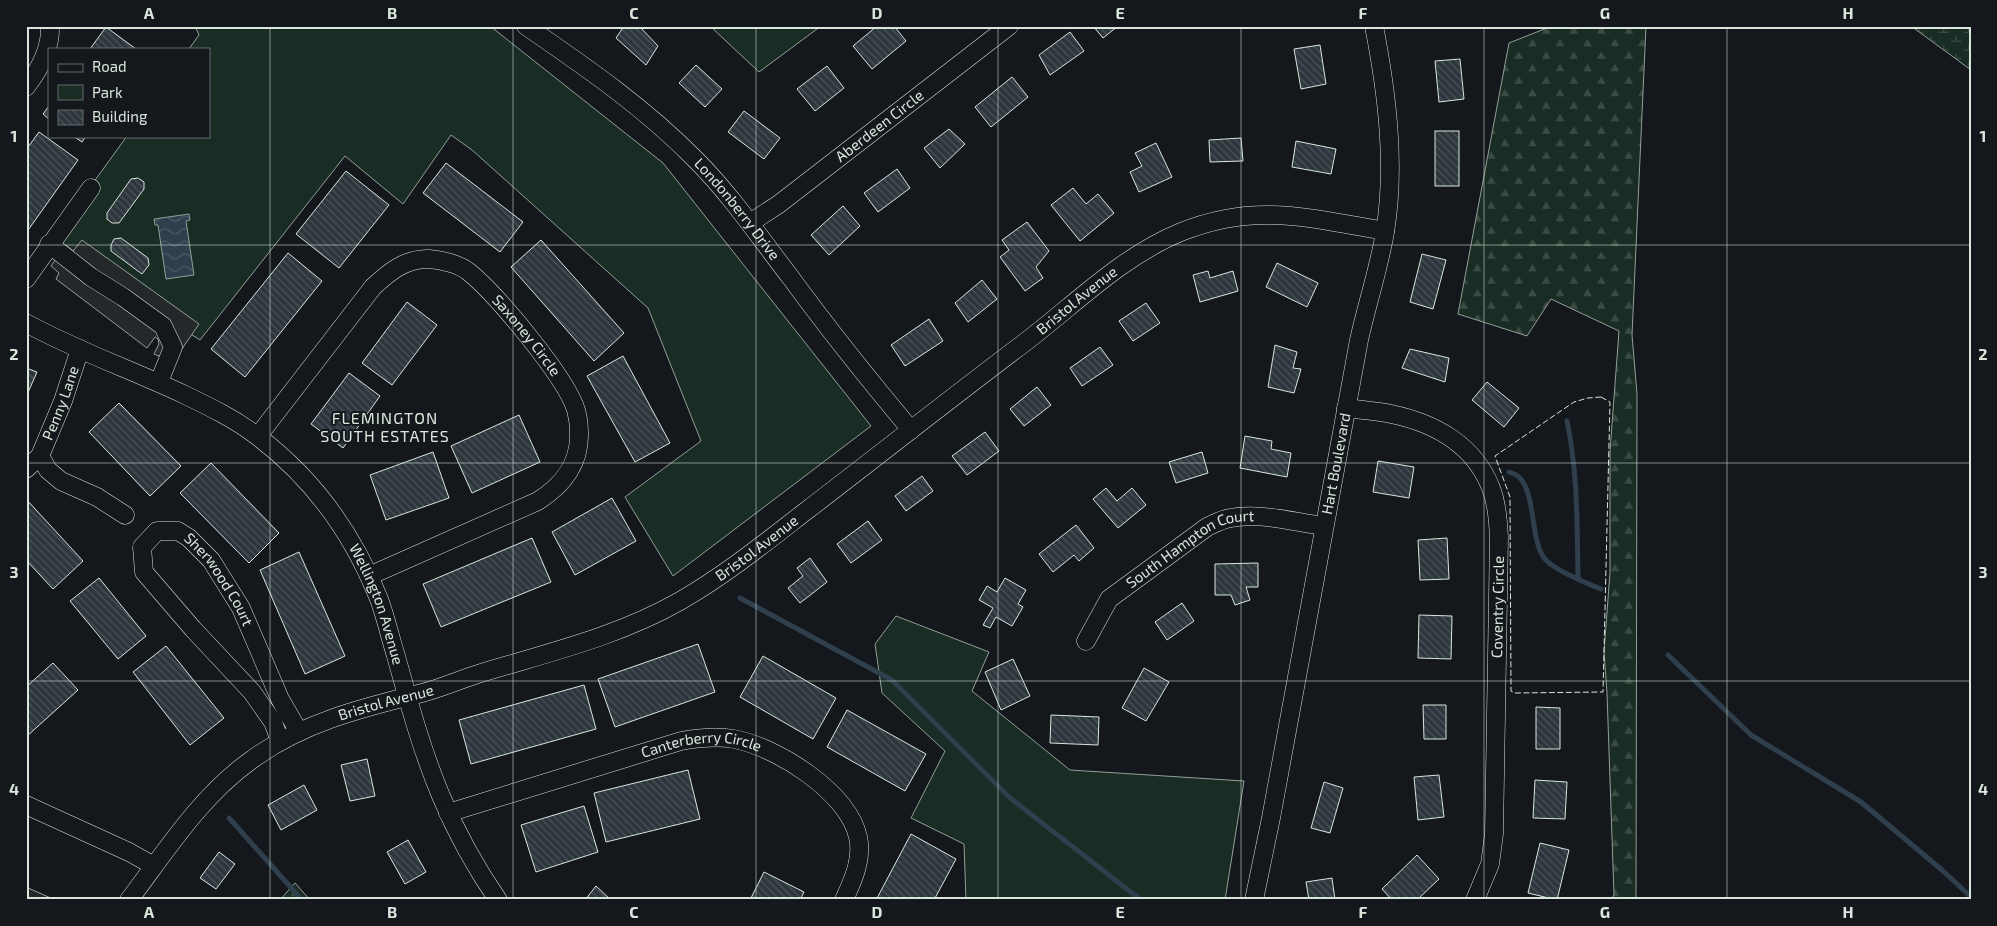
<svg xmlns="http://www.w3.org/2000/svg" width="1997" height="926" font-family="'Exo 2',sans-serif">
  <defs>
    <pattern id="forest-firs" width="22" height="20" patternUnits="userSpaceOnUse" patternTransform="scale(1.25)"><rect width="22" height="20" fill="#1a2d24"/><path d="M5 1l3.5 6h-7zM16 11l3.5 6h-7z" fill="#3b4b43"/></pattern>
    <pattern id="wetland-marsh" width="20" height="14" patternUnits="userSpaceOnUse" patternTransform="scale(1.25)"><rect width="20" height="14" fill="#1a2d24"/><path d="M1 5h8M5 5V1M11 12h8M15 12V8" fill="none" stroke="#3b4b43"/></pattern>
    <pattern id="water-waves" width="16" height="10" patternUnits="userSpaceOnUse" patternTransform="scale(1.25)"><rect width="16" height="10" fill="#2f3f4d"/><path d="M0 5q4-4 8 0t8 0" fill="none" stroke="#4c5b66"/></pattern>
    <pattern id="building-back-hatch" width="6" height="6" patternUnits="userSpaceOnUse" patternTransform="scale(1.25)"><rect width="6" height="6" fill="#2c363c"/><path d="M-1 5l2 2M0 0l6 6M5-1l2 2" fill="none" stroke="#4a5358"/></pattern>
  </defs>
  <rect width="100%" height="100%" fill="#14181c"/>
  <g fill="#1a2d24" stroke="#939e99">
    <polygon points="195,26 490,26 663,163 871,426 673,576 625,497 701,441 648,308 472,150 451,135 403,204 345,156 200,340 49,244 127,136 209,136 209,49 189,49 199,35"/>
    <polygon points="710,26 821,26 759,72"/>
    <polygon points="896,616 989,652 972,691 1070,770 1244,781 1225,900 966,900 964,844 911,818 945,751 882,693 875,644"/>
  </g>
  <g fill="url(#forest-firs)" stroke="#939e99">
    <polygon points="1552,26 1646,26 1632,335 1637,394 1636,900 1610,900 1614,895 1607,693 1604,652 1610,572 1610,451 1619,331 1551,299 1527,336 1458,314 1509,43"/>
    <polygon points="295,883 310,900 280,900"/>
  </g>
  <polygon fill="url(#wetland-marsh)" stroke="#939e99" points="1911,26 1971,26 1971,70"/>
  <g fill="#24282b" stroke="#939e99">
    <polygon points="82,240 199,324 173,362 154,354 159,344 158,339 155,337 147,348 56,279 59,273 51,266 66,245 73,251"/>
    <polygon points="26,887 53,899 26,900"/>
  </g>
  <polygon fill="url(#water-waves)" stroke="#939e99" points="189,214 190,220 186,221 194,275 166,279 158,225 155,225 154,219"/>
  <g fill="none" stroke-linecap="round" stroke-linejoin="round">
    <g stroke="#2f3f4d" stroke-width="5">
      <path d="M1567,421C1578,473 1577,526 1578,579"/>
      <path d="M1509,472C1512,473 1517,475 1519,477C1536,494 1530,538 1544,558C1553,570 1586,583 1601,589"/>
      <polyline points="740,598 892,680 1010,798 1141,900"/>
      <polyline points="1668,655 1751,735 1861,802 1942,870 1971,897"/>
      <polyline points="229,818 302,900"/>
    </g>
  </g>
  <g fill="url(#building-back-hatch)" stroke="#d8e6dc">
    <polygon points="624,26 639,26 658,46 646,65 616,38"/>
    <polygon points="877,26 894,26 906,41 872,69 853,46"/>
    <polygon points="1093,26 1118,26 1103,38"/>
    <polygon points="106,27 136,49 90,49"/>
    <polygon points="1070,32 1084,51 1050,75 1039,55"/>
    <polygon points="1320,45 1326,84 1301,89 1294,49"/>
    <polygon points="1460,59 1464,99 1439,102 1435,61"/>
    <polygon points="696,65 722,89 705,107 679,83"/>
    <polygon points="827,66 844,88 815,111 797,89"/>
    <polygon points="1012,77 1028,97 991,127 975,107"/>
    <polygon points="49,106 49,119 43,114"/>
    <polygon points="744,111 780,138 764,159 728,132"/>
    <polygon points="949,129 965,144 940,168 924,148"/>
    <rect x="1435" y="131" width="24" height="55"/>
    <polygon points="39,132 78,160 26,233 26,150"/>
    <polygon points="73,136 86,136 82,142"/>
    <polygon points="1241,138 1243,161 1210,162 1209,140"/>
    <polygon points="1296,141 1336,149 1331,174 1292,167"/>
    <polygon points="1156,143 1172,177 1139,192 1130,172 1142,166 1135,153"/>
    <polygon points="446,163 523,222 500,252 423,193"/>
    <polygon points="897,169 910,188 878,212 864,193"/>
    <polygon points="346,171 389,205 339,268 296,234"/>
    <polygon points="138,178 144,182 144,189 119,223 112,223 107,219 107,213 131,179"/>
    <polygon points="1073,188 1086,204 1098,194 1114,213 1080,241 1051,205"/>
    <polygon points="843,206 860,226 829,255 811,235"/>
    <polygon points="1027,222 1049,251 1036,267 1043,278 1025,291 1000,257 1009,250 1002,240"/>
    <polygon points="121,238 148,258 149,265 142,274 111,251 111,245 114,239"/>
    <polygon points="541,240 624,333 594,361 511,267"/>
    <polygon points="288,253 322,281 245,377 211,349"/>
    <polygon points="1422,254 1446,260 1433,309 1410,302"/>
    <polygon points="1277,263 1318,283 1307,307 1266,287"/>
    <polygon points="1208,271 1210,278 1233,271 1238,291 1200,302 1193,275"/>
    <polygon points="982,280 997,299 968,322 955,303"/>
    <polygon points="407,302 437,325 392,385 362,363"/>
    <polygon points="1146,303 1160,323 1133,341 1119,321"/>
    <polygon points="929,319 943,341 905,366 891,345"/>
    <polygon points="1275,345 1297,352 1293,368 1301,369 1294,393 1268,387"/>
    <polygon points="1100,347 1113,365 1082,386 1070,368"/>
    <polygon points="1410,349 1449,358 1445,382 1402,368"/>
    <polygon points="623,356 670,443 635,462 587,376"/>
    <polygon points="26,368 37,372 26,397"/>
    <polygon points="349,373 380,396 343,448 311,424"/>
    <polygon points="1487,382 1519,408 1504,427 1472,400"/>
    <polygon points="1037,387 1051,405 1024,426 1010,409"/>
    <polygon points="119,403 181,466 150,496 89,432"/>
    <polygon points="519,415 540,462 472,493 451,446"/>
    <polygon points="985,432 999,451 967,475 952,456"/>
    <polygon points="1245,436 1272,441 1271,449 1291,453 1287,477 1240,468"/>
    <polygon points="433,452 449,498 386,520 370,475"/>
    <polygon points="1202,452 1208,473 1176,483 1169,462"/>
    <polygon points="1378,461 1414,467 1409,498 1373,492"/>
    <polygon points="211,463 279,533 249,563 180,493"/>
    <polygon points="922,476 933,491 906,511 895,496"/>
    <polygon points="1106,488 1117,501 1132,488 1146,505 1118,528 1093,499"/>
    <polygon points="612,498 636,541 575,575 552,532"/>
    <polygon points="26,499 83,561 53,589 26,560"/>
    <polygon points="868,521 882,540 851,563 837,544"/>
    <polygon points="1076,525 1094,548 1079,561 1074,555 1053,572 1039,554"/>
    <polygon points="532,538 551,582 441,627 423,584"/>
    <polygon points="1447,538 1449,579 1420,580 1418,540"/>
    <polygon points="299,552 345,656 305,674 260,570"/>
    <polygon points="810,558 827,582 800,603 788,588 803,576 797,568"/>
    <polygon points="1258,563 1258,587 1246,587 1250,600 1235,605 1231,595 1215,595 1215,564"/>
    <polygon points="99,578 146,636 118,659 70,601"/>
    <polygon points="1005,578 1026,590 1018,604 1023,607 1012,626 996,617 990,628 983,625 993,608 979,600 987,586 997,592"/>
    <polygon points="1182,603 1194,621 1167,640 1155,622"/>
    <polygon points="1419,615 1452,616 1451,659 1418,658"/>
    <polygon points="698,644 715,692 615,727 598,679"/>
    <polygon points="166,646 224,718 190,745 133,672"/>
    <polygon points="763,656 836,698 813,739 740,697"/>
    <polygon points="1013,659 1030,696 1001,710 985,672"/>
    <polygon points="53,663 78,690 26,737 26,687"/>
    <polygon points="1144,668 1169,682 1146,721 1122,708"/>
    <polygon points="584,685 596,729 471,764 459,720"/>
    <polygon points="1423,705 1446,705 1446,739 1424,739"/>
    <polygon points="1536,707 1560,708 1560,749 1536,749"/>
    <polygon points="847,710 926,754 905,791 827,747"/>
    <polygon points="1051,715 1099,717 1098,745 1050,743"/>
    <polygon points="367,759 375,796 350,801 341,765"/>
    <polygon points="688,770 700,819 606,842 594,793"/>
    <polygon points="1439,775 1444,817 1418,820 1414,777"/>
    <polygon points="1535,780 1567,782 1565,819 1533,818"/>
    <polygon points="1324,782 1343,788 1330,833 1311,828"/>
    <polygon points="304,785 317,810 281,830 268,805"/>
    <polygon points="584,806 598,852 536,872 521,825"/>
    <polygon points="911,834 956,859 934,900 876,900"/>
    <polygon points="408,840 426,872 405,884 387,852"/>
    <polygon points="1540,843 1569,850 1557,900 1528,893"/>
    <polygon points="219,852 235,864 216,889 200,878"/>
    <polygon points="1417,855 1439,879 1417,900 1392,900 1382,889"/>
    <polygon points="764,872 804,892 800,900 750,900"/>
    <polygon points="1332,878 1335,900 1309,900 1306,882"/>
    <polygon points="596,886 611,900 585,900"/>
  </g>
  <g fill="none" stroke-linecap="round" stroke-linejoin="round">
    <defs>
      <g id="minor">
        <path id="s1" d="M526,26C587,68 644,107 696,160C732,196 760,238 791,278C829,330 870,381 911,430"/>
        <path d="M26,87C40,69 51,49 50,26"/>
        <path id="s2" d="M750,223L779,204L1009,26"/>
        <polyline points="49,244 91,277 123,297 163,326 173,347 159,382"/>
        <polyline points="26,279 91,188"/>
        <path id="s3" d="M26,323C77,351 132,370 185,395C210,407 235,419 257,436C313,478 353,534 379,599C386,618 390,637 396,656C409,703 422,751 441,796C456,832 476,868 498,900"/>
        <path d="M1346,408C1361,410 1377,411 1391,414C1435,423 1474,445 1491,488C1497,504 1498,521 1499,537L1494,834L1490,864L1475,900"/>
        <path id="s4" d="M258,436L373,287C389,272 406,258 429,259C442,260 459,264 469,272C496,294 566,377 576,410C578,417 579,426 579,433C580,464 563,485 538,501L369,576"/>
        <polyline points="40,456 48,470 61,481 97,497 125,515"/>
        <path id="s5" d="M26,469L40,456L63,401L80,349"/>
        <path id="s6" d="M1086,641L1109,599L1207,527C1213,524 1219,521 1226,519C1257,511 1292,522 1324,526"/>
        <path id="s7" d="M280,741L273,722L252,692L193,629L144,572L142,547L157,531H178L189,538L211,560L241,608L280,699L299,732"/>
        <polyline points="26,805 129,852 154,866"/>
        <path id="s8" d="M448,813L681,741C698,738 716,736 734,739C777,747 848,792 858,837C863,859 853,880 844,900"/>
        <path id="s9" d="M129,900C166,851 200,797 250,761C301,723 361,708 422,693C441,688 459,680 478,674C546,653 617,637 680,601C724,576 766,542 806,511C879,455 951,398 1024,343C1074,305 1122,256 1181,232C1255,202 1309,218 1385,231"/>
        <path id="s10" d="M1254,900L1271,818L1359,340C1367,304 1379,268 1385,232C1396,165 1387,93 1374,26"/>
      </g>
    </defs>
    <use href="#minor" stroke="#d8e6dc" stroke-width="19"/>
    <use href="#minor" stroke="#14181c" stroke-width="18"/>
    <polygon stroke="#d8e6dc" stroke-width="1" stroke-dasharray="6 2.5" stroke-linecap="butt" points="1601,397 1610,402 1603,692 1515,693 1511,691 1510,497 1495,456 1574,402 1588,398"/>
  </g>
  <path fill="none" stroke="#d8e6dc" stroke-width="1" stroke-opacity="0.55" d="M270,26V900M513,26V900M756,26V900M998,26V900M1241,26V900M1484,26V900M1727,26V900M26,245H1971M26,463H1971M26,681H1971"/>
  <g text-anchor="middle" stroke-width="4" stroke-linejoin="round" paint-order="stroke">
    <g font-size="15" fill="#d8e6dc" stroke="#14181c">
      <text dy="5" stroke="none"><textPath href="#s2" startOffset="162">Aberdeen Circle</textPath></text>
      <text dy="5" stroke="none"><textPath href="#s1" startOffset="281">Londonberry Drive</textPath></text>
      <text dy="5" stroke="none"><textPath href="#s9" startOffset="1144">Bristol Avenue</textPath></text>
      <text dy="5" stroke="none"><textPath href="#s4" startOffset="381">Saxoney Circle</textPath></text>
      <text dy="5" stroke="none"><textPath href="#s5" startOffset="76">Penny Lane</textPath></text>
      <text dy="5" stroke="none"><textPath href="#s10" startOffset="444">Hart Boulevard</textPath></text>
      <text dy="5" stroke="none"><textPath href="#s9" startOffset="739">Bristol Avenue</textPath></text>
      <text dy="5" stroke="none"><textPath href="#s6" startOffset="145">South Hampton Court</textPath></text>
      <text dy="5" stroke="none"><textPath href="#s7" startOffset="351">Sherwood Court</textPath></text>
      <text dy="5" stroke="none"><textPath href="#s3" startOffset="468">Wellington Avenue</textPath></text>
      <text transform="translate(1498 607) rotate(-89)" y="5">Coventry Circle</text>
      <text dy="5" stroke="none"><textPath href="#s9" startOffset="334">Bristol Avenue</textPath></text>
      <text dy="5" stroke="none"><textPath href="#s8" startOffset="264">Canterberry Circle</textPath></text>
    </g>
    <g font-size="16" letter-spacing="1" fill="#d8e6dc" stroke="#14181c">
      <text x="385" y="424">FLEMINGTON<tspan x="385" dy="18">SOUTH ESTATES</tspan></text>
    </g>
  </g>
  <rect width="1997" height="926" fill="none" stroke="#14181c" stroke-width="55"/>
  <rect x="48" y="48" width="162" height="90" fill="#14181c" stroke="#626a69"/>
  <rect x="58" y="64" width="25" height="8" fill="#14181c" stroke="#626a69"/>
  <text x="92" y="72" font-size="15" fill="#d8e6dc">Road</text>
  <rect x="58" y="85" width="25" height="15" fill="#1a2d24" stroke="#626a69"/>
  <text x="92" y="98" font-size="15" fill="#d8e6dc">Park</text>
  <rect x="58" y="110" width="25" height="15" fill="url(#building-back-hatch)" stroke="#626a69"/>
  <text x="92" y="122" font-size="15" fill="#d8e6dc">Building</text>
  <rect x="28" y="28" width="1942" height="870" fill="none" stroke="#d8e6dc" stroke-width="2"/>
  <g font-size="16" text-anchor="middle" font-weight="bold" fill="#d8e6dc">
    <text x="149" y="19">A</text>
    <text x="392" y="19">B</text>
    <text x="634" y="19">C</text>
    <text x="877" y="19">D</text>
    <text x="1120" y="19">E</text>
    <text x="1363" y="19">F</text>
    <text x="1605" y="19">G</text>
    <text x="1848" y="19">H</text>
    <text x="14" y="142">1</text>
    <text x="1983" y="142">1</text>
    <text x="14" y="360">2</text>
    <text x="1983" y="360">2</text>
    <text x="14" y="578">3</text>
    <text x="1983" y="578">3</text>
    <text x="14" y="795">4</text>
    <text x="1983" y="795">4</text>
    <text x="149" y="918">A</text>
    <text x="392" y="918">B</text>
    <text x="634" y="918">C</text>
    <text x="877" y="918">D</text>
    <text x="1120" y="918">E</text>
    <text x="1363" y="918">F</text>
    <text x="1605" y="918">G</text>
    <text x="1848" y="918">H</text>
  </g>
</svg>
